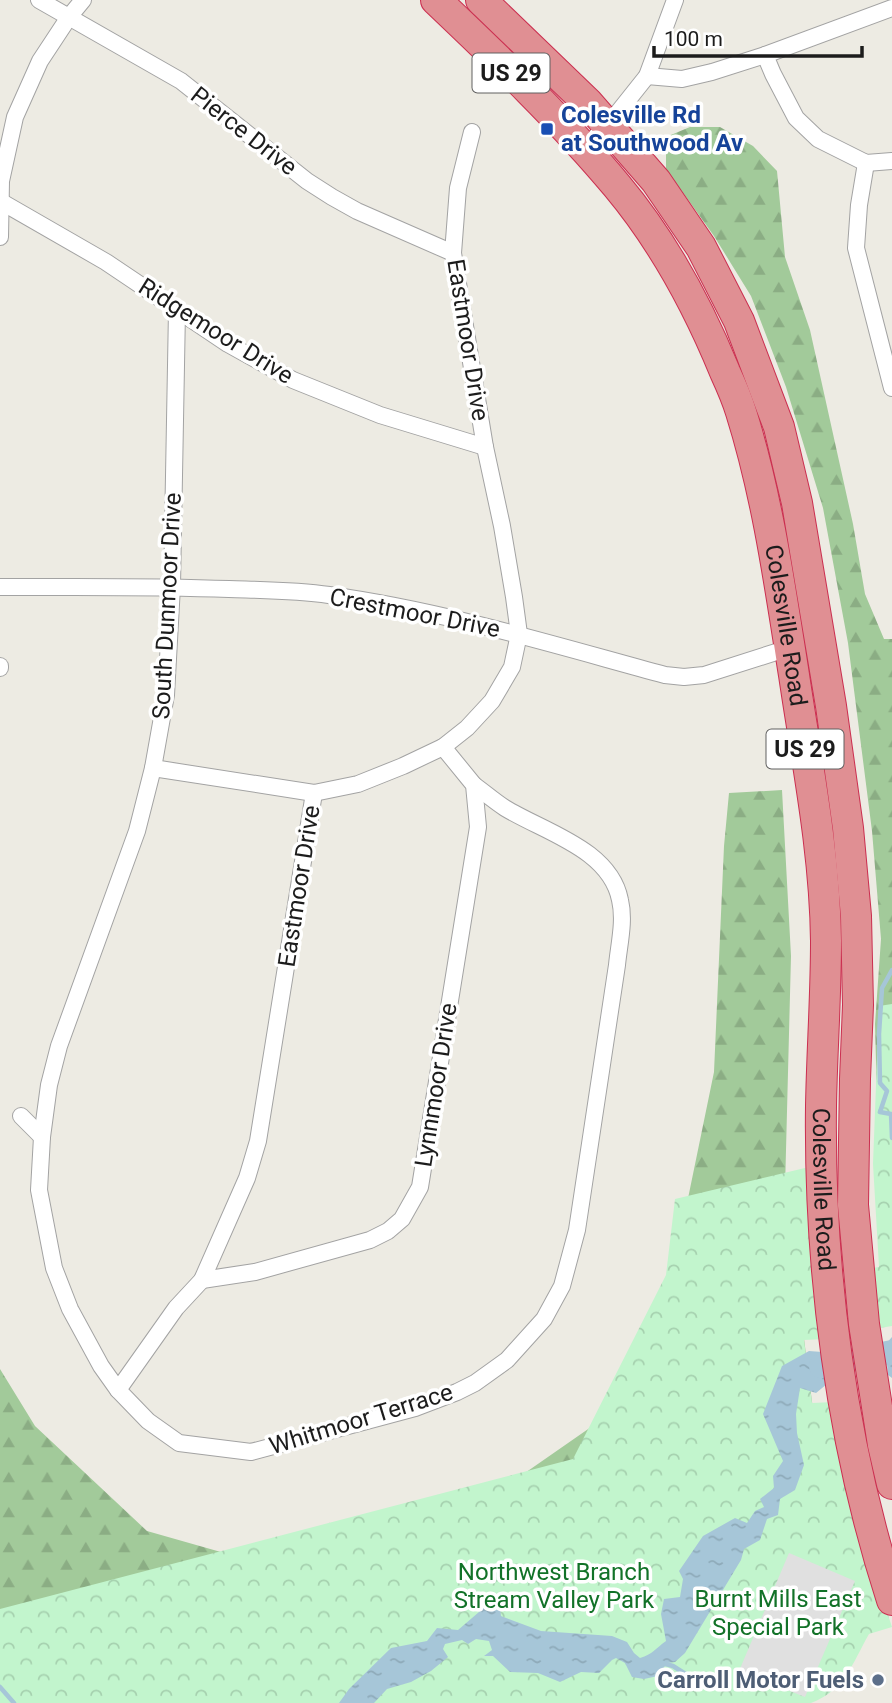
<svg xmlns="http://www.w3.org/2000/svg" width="892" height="1703" font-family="Roboto,sans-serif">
  <defs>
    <pattern id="forest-firs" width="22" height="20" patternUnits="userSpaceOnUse" patternTransform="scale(1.75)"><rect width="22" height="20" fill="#a2ca9a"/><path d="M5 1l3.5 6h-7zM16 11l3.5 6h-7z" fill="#8bad84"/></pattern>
    <pattern id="park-crowns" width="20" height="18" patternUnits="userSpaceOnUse" patternTransform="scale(1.75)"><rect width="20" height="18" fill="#c2f5cd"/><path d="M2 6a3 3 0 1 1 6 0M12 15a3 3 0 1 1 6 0" fill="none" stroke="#a6d1af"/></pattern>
    <pattern id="water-ripples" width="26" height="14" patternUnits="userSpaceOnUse" patternTransform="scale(1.75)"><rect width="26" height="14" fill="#a6c6d8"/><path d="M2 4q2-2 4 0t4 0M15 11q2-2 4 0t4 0" fill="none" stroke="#8eaab9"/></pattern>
  </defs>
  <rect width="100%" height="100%" fill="#edebe3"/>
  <g fill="url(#forest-firs)">
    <polygon points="690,127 720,127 753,146 777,171 785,257 810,330 853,524 865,594 884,639 892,639 892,1210 879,1175 875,1024 881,939 872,831 848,643 823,508 786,387 751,296 714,236 666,169 666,137"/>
    <polygon points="782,790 791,956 785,1189 824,1496 710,1703 0,1703 0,1369 35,1426 147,1531 274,1567 502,1489 604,1418 671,1281 714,1072 724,846 729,793"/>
  </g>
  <g fill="url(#park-crowns)">
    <polygon points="892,1004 892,1326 880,1328 873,1268 879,1267 873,1164 879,1006"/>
    <path d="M809,1167L825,1339L804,1340L812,1403L834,1402L875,1576L892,1627L869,1634C852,1664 845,1690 811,1703H0V1609L573,1459L666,1275L675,1199Z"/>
  </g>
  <polygon fill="#e0e0e0" points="789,1553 855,1581 805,1697 739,1671"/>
  <g fill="url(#water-ripples)">
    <polygon points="892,1337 892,1378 888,1375 886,1353 883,1347"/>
    <path d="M809,1351L822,1352L827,1384L816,1393L800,1388L796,1414L797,1433L804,1465L795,1490L780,1499L778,1515L767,1519L760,1540L744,1549L741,1560L685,1653L675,1662L667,1663L658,1676L644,1679L632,1677L625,1663L616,1658L612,1660L599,1673L581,1672L560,1682L538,1673L510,1672L493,1656H484L492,1650L489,1641L476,1639L468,1644L462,1640L445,1644L443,1649L448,1657L431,1671L411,1682L387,1689L374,1703H339L349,1689L391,1648L427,1641L437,1628L458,1630L486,1606L500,1608L501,1616L541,1631L612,1636L627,1642L634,1653L640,1658C653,1654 655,1649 666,1641L661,1614L664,1599L680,1597L683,1579L679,1571L703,1536L735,1518L747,1523L755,1511L764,1507L760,1499L774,1488L773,1476L783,1461L763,1414L782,1366Z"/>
  </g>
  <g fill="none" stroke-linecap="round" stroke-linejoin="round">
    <g stroke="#a6c6d8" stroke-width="4.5">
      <polyline points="892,970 882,988 879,1034 880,1083 887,1091 880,1112 891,1114 892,1138"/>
      <polyline points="662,1663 673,1666 692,1678"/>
      <polyline points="0,1687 14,1703"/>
    </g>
    <polyline stroke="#a6c6d8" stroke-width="24" points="821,1366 892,1352"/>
    <defs>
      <g id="street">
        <polyline points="39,0 181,81 307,181 332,197 357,211 453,253"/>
        <polyline points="765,55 773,74 796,118 818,139 866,163 892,161"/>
        <polyline points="647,76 682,79 712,72 765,55 892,8"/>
        <polyline points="584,148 608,125 647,76 675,0"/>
        <polyline points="866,163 859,205 856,248 892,388"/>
        <polyline points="0,201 106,262 228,344 293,380 380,415 485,447"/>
        <polyline points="0,237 1,181 15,117 40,61 69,17 83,0"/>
        <path d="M177,310L172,586L166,695L153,768L137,831L59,1046L49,1085L42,1137L39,1190L54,1268L70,1309L101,1366L118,1390L148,1421L179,1443L251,1452L415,1408L457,1392L475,1383L507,1360L544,1319L562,1286L577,1230L617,965C619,944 625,921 620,900C610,849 544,832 505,808C494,801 484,792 474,785"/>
        <path d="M0,587C76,587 152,586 229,589C262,590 296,590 329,595C444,611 554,645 665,675L684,677L704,675L795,646"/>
        <polyline points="0,666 0,668"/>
        <polyline points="153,768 314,793 358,784 403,766 443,747 467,728 492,701 512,667 519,634 514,597 502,526 485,447 453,253 458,188 472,132"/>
        <polyline points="21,1116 42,1137"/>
        <polyline points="202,1280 255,1272 370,1240 388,1231 402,1219 420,1187 478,827 474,785 443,747"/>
        <polyline points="118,1390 176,1308 202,1280 247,1178 258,1141 314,793"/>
      </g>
      <g id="highway">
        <path id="s1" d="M436,0C498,59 562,120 617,186C663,241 698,306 725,372C731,385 737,399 741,412C768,498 780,587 794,675C807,763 825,852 826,941C826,996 822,1051 821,1106C819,1271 841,1443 892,1600"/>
        <polyline points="481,0 588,103 656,181 701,247 739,321 779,427 797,503 831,706 848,828 856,916 858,1005 855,1079 853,1205 864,1324 883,1445 892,1484"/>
      </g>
    </defs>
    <use href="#street" stroke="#a3a3a3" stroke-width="18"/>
    <use href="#highway" stroke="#cb2f50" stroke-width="32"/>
    <use href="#street" stroke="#fff" stroke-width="16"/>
    <use href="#highway" stroke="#e08f93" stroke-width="30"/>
  </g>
  <rect fill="#1a4fb4" stroke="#fff" stroke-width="2.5" x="540" y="122" width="14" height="14" rx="3.5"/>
  <circle fill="#5c6f8a" stroke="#fff" stroke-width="2.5" cx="878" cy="1680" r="7"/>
  <g text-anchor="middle" stroke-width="7" stroke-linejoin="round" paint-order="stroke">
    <g fill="#fff" stroke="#606060" stroke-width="2">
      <rect x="472.5" y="53.5" width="77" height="39" rx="5"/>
      <rect x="766.5" y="729.5" width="77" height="39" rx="5"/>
    </g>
    <g font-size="23" font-weight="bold" fill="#1c1c1c">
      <text x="511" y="81">US 29</text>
      <text x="805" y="757">US 29</text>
    </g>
    <g font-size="24" font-weight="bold" fill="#164399" stroke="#fff" text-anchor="start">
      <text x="561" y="123">Colesville Rd<tspan x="561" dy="28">at Southwood Av</tspan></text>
    </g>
    <g font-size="24" fill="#1c1c1c" stroke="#fff">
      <text transform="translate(244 131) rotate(38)" y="8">Pierce Drive</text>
      <text transform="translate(216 331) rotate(32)" y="8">Ridgemoor Drive</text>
      <text transform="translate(468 340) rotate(81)" y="8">Eastmoor Drive</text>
      <text transform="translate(167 606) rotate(-87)" y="8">South Dunmoor Drive</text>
      <text transform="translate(415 613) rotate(11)" y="8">Crestmoor Drive</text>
      <text dy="8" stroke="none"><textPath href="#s1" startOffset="737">Colesville Road</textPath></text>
      <text transform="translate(299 886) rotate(-81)" y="8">Eastmoor Drive</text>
      <text transform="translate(436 1085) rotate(-81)" y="8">Lynnmoor Drive</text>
      <text dy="8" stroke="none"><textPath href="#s1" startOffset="1304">Colesville Road</textPath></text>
      <text transform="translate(361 1419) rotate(-17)" y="8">Whitmoor Terrace</text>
    </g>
    <g font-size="24" fill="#127228" stroke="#fff">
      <text x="554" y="1580">Northwest Branch<tspan x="554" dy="28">Stream Valley Park</tspan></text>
      <text x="778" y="1607">Burnt Mills East<tspan x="778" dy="28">Special Park</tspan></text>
    </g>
    <g font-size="24" font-weight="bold" fill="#4e5e75" stroke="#fff" text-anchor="end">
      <text x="864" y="1688">Carroll Motor Fuels</text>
    </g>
  </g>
  <path d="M654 46v10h208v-10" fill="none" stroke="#1c1c1c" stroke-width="3.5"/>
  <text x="664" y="46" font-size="21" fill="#1c1c1c" stroke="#ffffff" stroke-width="5" paint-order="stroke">100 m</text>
</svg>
